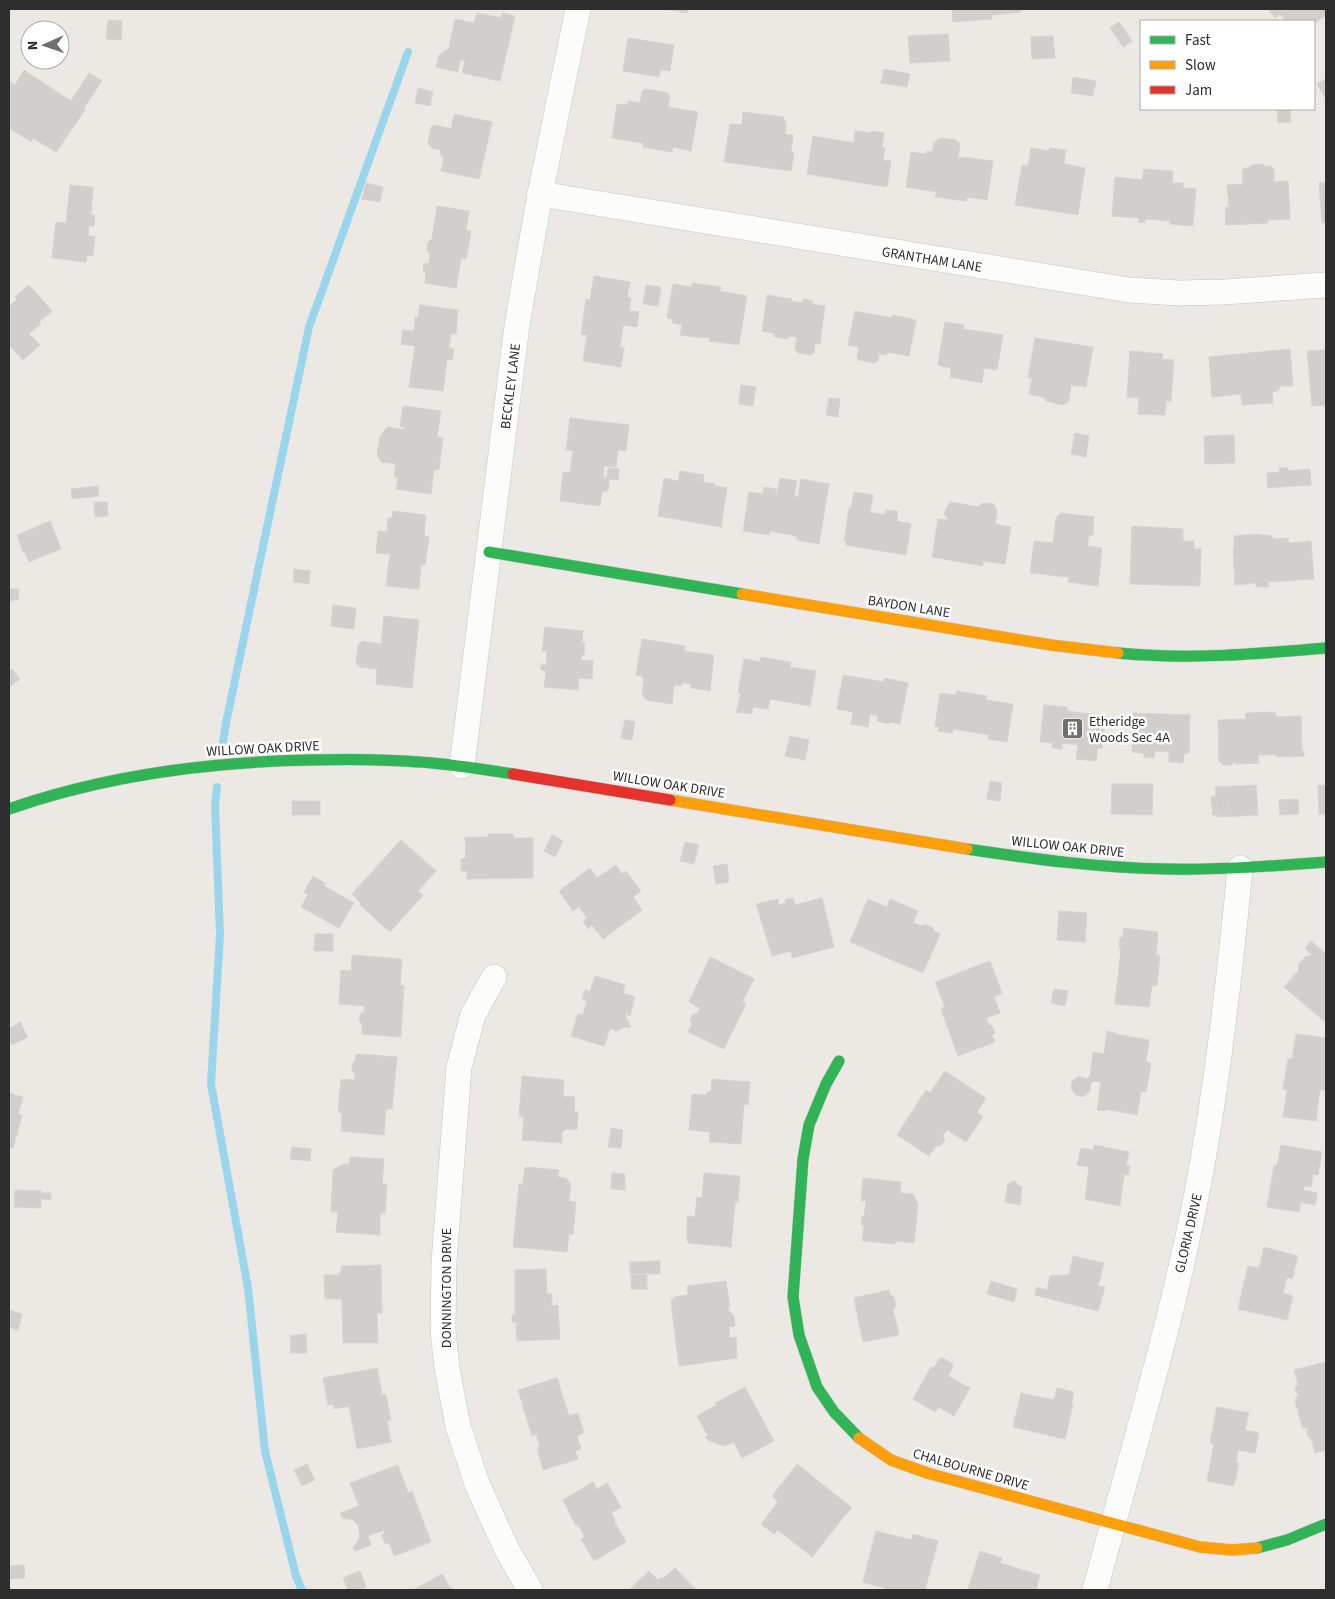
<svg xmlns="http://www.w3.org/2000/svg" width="1335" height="1599" font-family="'Source Sans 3',sans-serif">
  <rect width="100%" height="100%" fill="#ece8e4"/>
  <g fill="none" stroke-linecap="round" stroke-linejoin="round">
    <g stroke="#99d6ec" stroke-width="8">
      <polyline points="223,742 226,723 309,327 408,52"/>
      <polyline points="217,787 215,805 220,934 211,1084 248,1288 265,1451 296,1576 302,1590"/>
    </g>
  </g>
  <g fill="#d1cecb" stroke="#d7d4d0">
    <polygon points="665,9 688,9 687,13"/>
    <polygon points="952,9 1021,9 1021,12 992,15 992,19 953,22"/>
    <polygon points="1268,9 1326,9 1326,15 1314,24 1314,21 1286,21 1280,14 1275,18"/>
    <polygon points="477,13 501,18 502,13 515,16 500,81 462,73 465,61 460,60 458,72 436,67 439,55 449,48 455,19 474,23"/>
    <polygon points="108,20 122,21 121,40 106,39"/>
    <polygon points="1119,22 1132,41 1123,47 1110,28"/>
    <polygon points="948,34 950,61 910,63 908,36"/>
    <polygon points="1053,36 1055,58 1032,59 1031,37"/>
    <polygon points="628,38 674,45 670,71 660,70 659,77 623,71"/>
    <polygon points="884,69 910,74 907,87 881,83"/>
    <polygon points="24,70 71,101 89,73 102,81 83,109 85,110 56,152 33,138 31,142 9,128 9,81 15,85"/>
    <polygon points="1073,77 1096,81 1093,96 1071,93"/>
    <polygon points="1326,79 1326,99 1317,84"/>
    <polygon points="418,88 433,92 430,106 415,103"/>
    <polygon points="646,89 668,93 670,96 668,107 698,112 691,151 673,147 672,152 643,147 643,143 612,138 617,104 628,105 628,101 640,103 642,92"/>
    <polygon points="1277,109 1290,109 1291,122 1278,123"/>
    <polygon points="743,112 783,117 786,125 785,134 793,135 791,152 794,153 791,171 724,162 730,124 742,125"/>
    <polygon points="454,114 492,122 479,179 441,171 444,158 440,154 441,150 432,148 428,143 431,127 436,125 451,129"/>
    <polygon points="855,131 871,133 871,131 884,133 882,147 885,148 883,160 891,161 887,187 807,174 813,136 854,143"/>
    <polygon points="940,138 956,140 960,144 958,157 963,158 963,157 993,161 987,200 967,197 966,201 935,197 937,192 906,187 911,152 924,154 927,151 932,152 934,143"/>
    <polygon points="1031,148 1049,151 1050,148 1066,150 1064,164 1085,168 1078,215 1015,205 1022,165 1028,166"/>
    <polygon points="1263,164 1265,166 1271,166 1274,169 1274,182 1288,181 1290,219 1268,220 1268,223 1226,225 1225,207 1229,207 1227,185 1243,184 1242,171 1244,168 1249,168 1251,165"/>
    <polygon points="1144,169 1173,171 1172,183 1183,183 1183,188 1196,189 1193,226 1170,224 1170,221 1145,219 1145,223 1138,222 1139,218 1112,216 1115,177 1142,180"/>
    <polygon points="366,183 383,187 380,202 362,199"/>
    <polygon points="1319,183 1326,183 1326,222 1322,223"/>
    <polygon points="70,185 93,187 91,215 95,215 94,226 89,226 88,236 95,236 93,256 87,255 86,262 52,258 56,222 66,223"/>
    <polygon points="437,206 469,211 466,230 471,231 466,259 461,258 456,288 425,283 426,274 423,270 424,264 429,263 430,255 427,250 428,242 432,239"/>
    <polygon points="594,276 630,282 627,297 631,298 629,311 639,312 637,327 623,325 620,347 624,348 621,367 583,361 587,335 581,334 586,299 590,300"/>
    <polygon points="692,283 721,287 720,291 747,296 739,345 709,341 710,338 704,337 703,338 680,335 682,325 672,323 673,319 667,318 673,284 692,287"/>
    <polygon points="29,285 52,311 39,322 41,324 29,334 40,345 23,360 9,345 9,307 17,299 15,297"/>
    <polygon points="646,285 661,287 658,306 643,304"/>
    <polygon points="767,295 792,299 791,301 802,303 803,299 813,301 812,304 825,306 820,344 815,344 814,353 811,355 798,353 795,349 797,337 789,336 788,339 774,337 774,333 762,331"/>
    <polygon points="420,305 458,310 456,334 451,333 449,348 454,349 452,360 447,359 443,391 409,387 415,346 401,344 403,330 414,331 415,317 418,318"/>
    <polygon points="855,311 892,318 892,315 916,320 909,356 887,352 887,355 879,354 878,361 874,363 859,360 857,357 859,347 848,345"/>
    <polygon points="945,322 964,325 963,329 1003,335 997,370 984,368 982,383 950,377 951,368 938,365"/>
    <polygon points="1035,338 1093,347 1086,387 1071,385 1069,401 1063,405 1046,401 1043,397 1029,394 1032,378 1028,378"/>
    <polygon points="1290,349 1293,386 1281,386 1278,391 1272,392 1273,403 1242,405 1241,394 1212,397 1209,357"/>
    <polygon points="1326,350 1326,405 1312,406 1307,351"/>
    <polygon points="1130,351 1163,354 1162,359 1174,360 1171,401 1166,401 1165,415 1138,414 1139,398 1127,397"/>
    <polygon points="741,385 756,387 753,406 739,404"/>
    <polygon points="829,398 840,399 838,417 826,415"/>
    <polygon points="403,406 441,411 437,437 443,438 439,470 434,470 431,494 396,489 398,477 394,477 396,464 381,462 377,454 380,437 387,427 404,430 404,427 400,427"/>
    <polygon points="570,418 629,425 626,451 618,450 616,467 604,466 603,477 607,477 608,468 619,469 618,480 609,479 609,489 605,492 602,491 600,506 560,501 563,472 570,473 573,451 566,450"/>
    <polygon points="1075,433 1089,436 1086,457 1071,454"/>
    <polygon points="1234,435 1235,463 1205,464 1204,436"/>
    <polygon points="1279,468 1288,468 1288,471 1310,469 1311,485 1268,488 1267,473 1280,472"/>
    <polygon points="680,471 704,475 703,482 715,484 715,486 727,488 721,527 658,516 664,478 678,481"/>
    <polygon points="780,478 797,481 794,496 798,497 801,479 829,484 819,544 797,540 797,536 770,531 769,535 743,531 749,492 763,494 764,487 776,489 775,493 777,493"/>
    <polygon points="98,486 99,496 72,499 71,489"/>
    <polygon points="854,492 873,495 870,512 885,515 886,510 898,511 897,521 911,524 906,555 846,545 846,541 844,541 849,508 851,509"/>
    <polygon points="94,502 107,502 108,516 95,517"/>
    <polygon points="951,502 979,507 982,503 994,504 997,512 995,524 1011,527 1005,564 983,561 983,566 932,557 938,519 949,520 944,514 946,508"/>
    <polygon points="393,511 426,515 424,536 429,537 425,565 421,565 419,589 386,586 390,554 376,553 378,531 387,532 388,518 392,518"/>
    <polygon points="1061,513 1094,517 1093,535 1089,535 1087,546 1102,548 1098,586 1068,582 1069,577 1030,573 1034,541 1053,543 1056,518"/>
    <polygon points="50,521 61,549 29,562 25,552 23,552 17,535"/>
    <polygon points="1132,526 1183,529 1183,541 1194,541 1194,549 1201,549 1200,586 1130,584"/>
    <polygon points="1258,534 1259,535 1268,535 1275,539 1288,538 1289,543 1311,541 1314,579 1268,582 1269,587 1256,587 1256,583 1235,585 1233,550 1234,550 1234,536"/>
    <polygon points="294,569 310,571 309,584 293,582"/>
    <polygon points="9,589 19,589 18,600 13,600 9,602"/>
    <polygon points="333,605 356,608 354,629 331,626"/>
    <polygon points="384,616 419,620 412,688 376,684 377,669 360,667 356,663 358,645 362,641 381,644"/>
    <polygon points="545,627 583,631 582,643 585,643 584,655 582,655 581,660 593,661 592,679 579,678 578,690 544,687 546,671 541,670 541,664 546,665 547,651 542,651"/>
    <polygon points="642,639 685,646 684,651 714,655 710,691 691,688 691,684 682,683 681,686 674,685 672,704 647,700 642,694 644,680 642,676 636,675"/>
    <polygon points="761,657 791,662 790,667 816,671 810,706 770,699 768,709 753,707 752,714 736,712 741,694 738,693 744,659 760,662"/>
    <polygon points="12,669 20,679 9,687 9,672"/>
    <polygon points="843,675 884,682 884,678 908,683 900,724 890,722 890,724 877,721 878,716 870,714 868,727 851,724 853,712 837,709"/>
    <polygon points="957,691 987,696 986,700 1013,704 1007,742 988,739 989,735 953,729 953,733 938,731 939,727 935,726 940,693 956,695"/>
    <polygon points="1044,705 1067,707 1067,711 1106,716 1102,748 1098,748 1096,761 1076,759 1078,745 1062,743 1062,749 1052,748 1053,743 1040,742"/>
    <polygon points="1275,712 1276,717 1301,716 1302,751 1304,751 1304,756 1277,757 1277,755 1258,755 1259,763 1236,764 1234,761 1232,765 1223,765 1219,761 1218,720 1246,719 1246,713"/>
    <polygon points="1133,713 1190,715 1189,753 1184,753 1183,763 1169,762 1169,752 1155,751 1154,758 1144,757 1143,753 1132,752"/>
    <polygon points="625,720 635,722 632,740 621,738"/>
    <polygon points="790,736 809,740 805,760 785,756"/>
    <polygon points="990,781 1002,783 1000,801 987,799"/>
    <polygon points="1112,784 1153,784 1152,815 1111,814"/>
    <polygon points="1256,785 1258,815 1217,817 1217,815 1229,814 1228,795 1216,796 1215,787"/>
    <polygon points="1326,785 1326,814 1319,814 1318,786"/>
    <polygon points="1228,795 1229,814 1217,815 1216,796"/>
    <polygon points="1216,796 1217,815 1213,815 1211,797"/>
    <polygon points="1298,799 1299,814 1280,815 1279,800"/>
    <rect x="292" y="801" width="28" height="14"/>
    <polygon points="488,834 513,834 513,838 533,838 533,878 467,879 467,871 461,871 461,859 466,858 465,837 488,837"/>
    <polygon points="552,835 563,841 555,857 544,851"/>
    <polygon points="401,840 436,871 418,891 423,895 390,932 360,905 361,903 352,894"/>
    <polygon points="685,842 699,845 694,864 680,861"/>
    <polygon points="727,864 729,882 716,884 713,866"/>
    <polygon points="616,865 622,874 626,871 641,891 633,897 642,910 603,939 592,925 588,929 583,921 587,918 579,907 573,911 559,891 590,868 597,878"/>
    <polygon points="313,876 326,884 324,886 354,903 339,928 301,907 308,894 304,892"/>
    <polygon points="793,898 795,905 822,898 834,947 792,958 791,951 772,956 756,904 778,899 779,905 786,903 785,900"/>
    <polygon points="868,899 887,907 890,899 918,911 913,923 922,926 925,924 933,928 934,931 940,934 923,973 850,942"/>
    <polygon points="1059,911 1087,913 1085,942 1057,940"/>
    <polygon points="1124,928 1158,932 1156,955 1160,956 1157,986 1152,985 1149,1007 1115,1004 1121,949 1119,946 1120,938 1123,936"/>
    <polygon points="315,934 333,934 333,951 314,951"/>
    <polygon points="1311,941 1325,953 1324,955 1326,957 1326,1018 1324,1021 1284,987 1297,972 1298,973 1299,964 1305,957 1310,956 1312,954 1305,949"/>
    <polygon points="352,955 402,959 400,985 404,986 401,1037 362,1034 362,1024 359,1021 360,1014 364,1012 364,1006 339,1004 341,970 351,971"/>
    <polygon points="710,957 754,979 742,1002 746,1004 724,1049 688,1032 692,1024 690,1020 693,1014 698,1013 700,1008 689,1002"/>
    <polygon points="990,961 1002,993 994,997 1000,1013 986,1018 989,1025 992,1026 995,1033 992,1036 995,1042 958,1056 941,1009 945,1007 935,982"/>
    <polygon points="595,976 625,985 623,993 635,997 630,1016 626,1014 626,1018 631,1027 624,1027 617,1031 610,1029 604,1046 571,1036 578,1014 583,1015 587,1001 582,999 585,990 590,992"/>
    <polygon points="1054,989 1068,991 1065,1006 1051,1003"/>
    <polygon points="20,1022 28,1037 12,1045 9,1039 9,1029"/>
    <polygon points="1107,1031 1115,1033 1115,1034 1149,1040 1146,1062 1151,1063 1146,1092 1141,1091 1137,1115 1105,1109 1105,1111 1097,1110 1101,1082 1094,1081 1091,1083 1090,1091 1083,1097 1076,1095 1071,1089 1072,1081 1079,1076 1087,1079 1090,1076 1093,1052 1104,1054"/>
    <polygon points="1296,1034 1326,1038 1325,1058 1326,1061 1326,1090 1320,1089 1316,1121 1283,1117 1287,1090 1283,1089 1288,1059 1292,1059"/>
    <polygon points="356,1054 397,1057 392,1109 386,1109 384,1135 341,1131 342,1113 338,1112 341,1079 354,1080 355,1074 352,1070 352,1064 355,1062"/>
    <polygon points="945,1071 986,1098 977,1112 983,1117 966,1142 947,1130 943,1136 945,1140 940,1146 936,1146 929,1156 897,1135 926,1090 930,1093"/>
    <polygon points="522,1076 564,1080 563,1096 575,1097 574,1111 578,1112 577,1130 566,1129 562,1133 562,1143 522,1140 524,1117 519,1116"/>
    <polygon points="712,1079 750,1082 748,1105 744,1104 741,1144 709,1142 710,1132 689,1130 692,1094 707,1095 707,1092 711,1092"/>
    <polygon points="9,1093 23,1097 18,1115 22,1115 13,1148 9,1147 9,1149"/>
    <polygon points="611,1128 623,1130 621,1148 608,1147"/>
    <polygon points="1094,1145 1129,1152 1126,1165 1130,1166 1128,1175 1124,1174 1120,1206 1085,1199 1089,1167 1077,1165 1081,1148 1093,1150"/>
    <polygon points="1281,1145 1322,1152 1318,1175 1313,1174 1311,1187 1304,1186 1303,1190 1317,1193 1315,1205 1301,1202 1299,1212 1267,1207 1274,1166 1277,1166"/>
    <polygon points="292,1147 311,1149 310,1161 290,1159"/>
    <polygon points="350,1157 384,1159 382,1184 387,1184 385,1213 380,1213 380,1235 336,1232 338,1212 331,1212 333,1170 343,1164 349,1164"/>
    <polygon points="525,1167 559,1170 558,1177 566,1178 571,1185 569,1201 576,1202 573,1234 569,1234 567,1252 513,1247 519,1184 523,1184"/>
    <polygon points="612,1173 625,1174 625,1190 611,1189"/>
    <polygon points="704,1173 740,1176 738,1202 735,1202 731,1247 689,1243 687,1241 687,1218 688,1216 695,1217 697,1197 702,1198"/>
    <polygon points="863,1178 901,1182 900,1193 913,1194 918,1204 914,1243 895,1241 895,1244 862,1241 864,1225 861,1225 862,1216 864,1217 866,1201 861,1201"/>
    <polygon points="1014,1180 1019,1186 1022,1186 1020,1205 1005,1202 1008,1184"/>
    <polygon points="15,1190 42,1191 42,1193 51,1193 51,1200 41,1199 41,1208 14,1207"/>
    <polygon points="1264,1247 1298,1256 1292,1279 1287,1277 1283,1293 1293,1296 1287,1320 1238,1309 1248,1266 1259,1268"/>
    <polygon points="1073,1256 1104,1263 1098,1286 1105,1287 1098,1311 1035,1295 1037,1287 1047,1290 1050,1276 1069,1275"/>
    <polygon points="660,1261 660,1274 630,1274 630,1262"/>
    <polygon points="381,1265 382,1313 377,1313 378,1343 343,1343 342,1299 325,1299 324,1275 338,1275 341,1272 341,1266"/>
    <polygon points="546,1269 547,1294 552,1294 552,1306 558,1305 560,1339 517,1341 516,1322 512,1322 512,1315 515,1314 515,1270"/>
    <rect x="631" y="1275" width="16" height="14"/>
    <polygon points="726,1281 730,1307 728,1307 729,1311 734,1316 735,1326 729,1327 730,1338 736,1337 737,1358 679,1366 671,1302 674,1297 687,1295 688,1294 687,1286"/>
    <polygon points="991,1281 1017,1289 1014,1302 987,1294"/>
    <polygon points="889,1290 890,1295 894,1297 896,1306 893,1311 899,1333 898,1335 863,1342 854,1298"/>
    <polygon points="9,1310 22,1314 18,1330 9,1327"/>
    <polygon points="306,1334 307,1353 291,1353 290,1336"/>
    <polygon points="943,1358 952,1363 953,1367 948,1376 970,1388 954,1416 938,1407 935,1412 913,1399 931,1367 934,1368 939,1359"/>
    <polygon points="1326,1362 1326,1450 1315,1453 1311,1438 1308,1437 1307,1432 1308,1429 1302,1427 1295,1400 1298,1395 1300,1395 1296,1392 1295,1388 1298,1385 1294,1370"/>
    <polygon points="377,1368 382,1395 386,1394 391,1420 387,1421 391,1442 357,1449 349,1406 334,1409 333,1404 328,1405 323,1378"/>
    <polygon points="557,1378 569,1416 578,1413 584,1433 577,1436 581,1449 575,1451 578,1459 543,1470 537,1448 540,1447 536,1434 532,1436 518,1390"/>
    <polygon points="745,1387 774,1441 742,1458 734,1442 724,1446 708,1440 705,1437 708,1436 697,1416 716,1405 715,1403"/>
    <polygon points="1057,1388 1074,1392 1071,1405 1073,1405 1065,1439 1013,1427 1021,1393 1054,1400"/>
    <polygon points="1217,1407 1249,1413 1245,1430 1259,1433 1255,1453 1238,1450 1236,1463 1239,1463 1234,1486 1207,1481 1214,1444 1210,1443"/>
    <polygon points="307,1464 315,1480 302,1486 294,1470"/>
    <polygon points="797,1464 852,1508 846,1514 812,1557 778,1530 774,1534 761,1524 778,1502 772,1496"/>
    <polygon points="398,1465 408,1493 412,1491 431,1542 394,1556 390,1544 385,1543 382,1536 385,1532 384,1530 368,1536 371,1545 355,1551 353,1547 358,1541 360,1536 358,1525 353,1520 342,1518 340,1513 359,1506 350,1483"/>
    <polygon points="593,1482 597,1489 607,1483 621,1507 611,1513 615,1520 614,1521 626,1542 594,1561 581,1539 585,1537 578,1525 576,1526 563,1500"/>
    <polygon points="876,1531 912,1540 913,1534 938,1541 925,1590 892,1590 863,1582"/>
    <polygon points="980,1551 1002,1558 1000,1563 1040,1575 1036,1590 968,1589"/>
    <polygon points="24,1565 25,1578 10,1579 9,1566"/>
    <polygon points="675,1568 696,1590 629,1590 649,1571 658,1580 662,1577 663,1578"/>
    <polygon points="360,1571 366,1587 359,1590 348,1590 343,1578"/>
    <polygon points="442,1574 451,1589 453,1588 454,1590 413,1590"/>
  </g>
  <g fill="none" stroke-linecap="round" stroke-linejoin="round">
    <defs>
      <g id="street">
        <polyline points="540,194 1129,290 1178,293 1224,292 1326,285"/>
        <polyline points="462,766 517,325 540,194 578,9"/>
        <polyline points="494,977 473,1015 459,1067 444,1262 443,1331 447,1368 458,1426 477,1484 506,1548 530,1590"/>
        <path d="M1095,1590C1131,1456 1172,1323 1198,1187C1218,1081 1230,975 1240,868"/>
      </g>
      <g id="fast">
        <polyline points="489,552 742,594"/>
        <path d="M1118,653C1188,660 1257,654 1326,648"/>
        <path d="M9,809C106,775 207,762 310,760C346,759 383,759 419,762C451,764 482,769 513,774"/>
        <path d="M967,849C1033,859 1100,868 1167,869C1220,870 1273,866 1326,862"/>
        <polyline points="839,1061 826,1084 809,1125 803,1159 793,1297 799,1335 817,1387 834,1412 859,1438"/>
        <polyline points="1257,1548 1287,1540 1326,1524"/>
      </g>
      <g id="slow">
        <polyline points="742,594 1051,645 1118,653"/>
        <polyline points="670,800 967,849"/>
        <polyline points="859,1438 891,1460 927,1473 1200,1547 1232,1550 1257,1548"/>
      </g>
      <polyline id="jam" points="513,774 670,800"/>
    </defs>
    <use href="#street" stroke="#c5c4c5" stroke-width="26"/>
    <use href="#fast" stroke="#c5c4c5" stroke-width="12"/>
    <use href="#slow" stroke="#c5c4c5" stroke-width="12"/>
    <use href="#jam" stroke="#c5c4c5" stroke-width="12"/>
    <use href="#street" stroke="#fcfcfb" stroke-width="25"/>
    <use href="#fast" stroke="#30b455" stroke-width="11"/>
    <use href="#slow" stroke="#ff9f0a" stroke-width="11"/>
    <use href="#jam" stroke="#e5322d" stroke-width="11"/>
  </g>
  <defs>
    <symbol id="building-square" viewBox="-11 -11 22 22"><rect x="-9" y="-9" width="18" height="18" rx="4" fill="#706f6e" stroke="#fff"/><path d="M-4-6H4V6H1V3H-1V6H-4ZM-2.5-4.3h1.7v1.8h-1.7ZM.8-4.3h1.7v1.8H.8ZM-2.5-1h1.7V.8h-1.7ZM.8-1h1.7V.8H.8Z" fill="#fff"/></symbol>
  </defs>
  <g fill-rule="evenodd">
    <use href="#building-square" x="1060" y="716" width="25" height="25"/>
  </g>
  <g text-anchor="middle" stroke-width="5" stroke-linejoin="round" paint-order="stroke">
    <g font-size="14" fill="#2e2e2e" stroke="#fff">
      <text transform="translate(932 259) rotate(9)" y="5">GRANTHAM LANE</text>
      <text transform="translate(510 386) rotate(-83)" y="5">BECKLEY LANE</text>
      <text transform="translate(909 606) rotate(9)" y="5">BAYDON LANE</text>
      <text transform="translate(263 748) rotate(-3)" y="5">WILLOW OAK DRIVE</text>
      <text transform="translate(669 784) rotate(9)" y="5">WILLOW OAK DRIVE</text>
      <text transform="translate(1068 846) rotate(6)" y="5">WILLOW OAK DRIVE</text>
      <text transform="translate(1188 1233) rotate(-77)" y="5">GLORIA DRIVE</text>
      <text transform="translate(446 1288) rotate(-90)" y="5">DONNINGTON DRIVE</text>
      <text transform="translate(971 1469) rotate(16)" y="5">CHALBOURNE DRIVE</text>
    </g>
    <g font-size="14" fill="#2e2e2e" stroke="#fff" text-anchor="start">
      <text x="1089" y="726">Etheridge<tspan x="1089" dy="16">Woods Sec 4A</tspan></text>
    </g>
  </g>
  <rect width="1335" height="1599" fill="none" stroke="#2e2e2e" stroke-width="20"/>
  <rect x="1140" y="20" width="175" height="90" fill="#ffffff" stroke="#ababab"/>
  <rect x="1150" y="36" width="25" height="8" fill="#30b455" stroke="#ababab"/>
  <text x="1185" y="45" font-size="15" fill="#2e2e2e">Fast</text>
  <rect x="1150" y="61" width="25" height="8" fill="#ff9f0a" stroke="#ababab"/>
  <text x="1185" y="70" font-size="15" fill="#2e2e2e">Slow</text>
  <rect x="1150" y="86" width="25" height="8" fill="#e5322d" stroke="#ababab"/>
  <text x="1185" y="95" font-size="15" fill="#2e2e2e">Jam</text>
  <g transform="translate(45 45) rotate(268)"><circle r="24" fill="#ffffff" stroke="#ababab"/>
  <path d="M0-4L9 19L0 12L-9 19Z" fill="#706f6e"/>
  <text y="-8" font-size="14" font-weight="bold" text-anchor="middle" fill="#2e2e2e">N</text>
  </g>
</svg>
